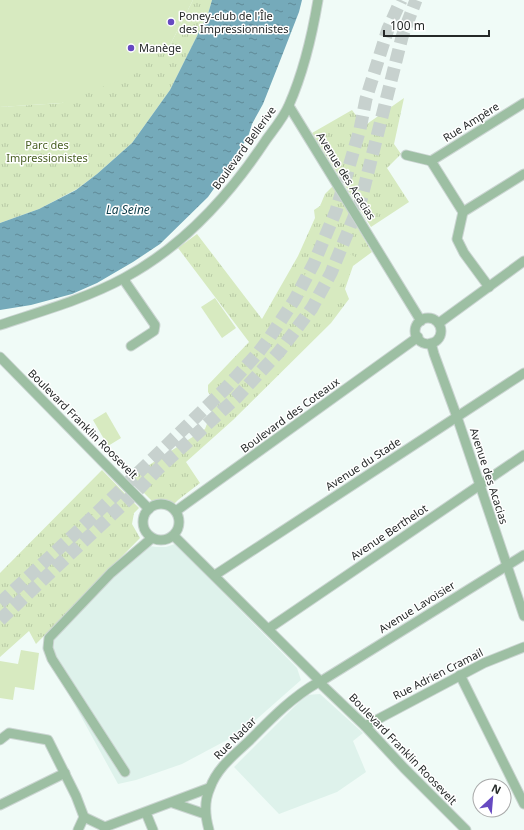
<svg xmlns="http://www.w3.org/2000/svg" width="524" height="830" font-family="'Noto Sans',sans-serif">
  <defs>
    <pattern id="park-tufts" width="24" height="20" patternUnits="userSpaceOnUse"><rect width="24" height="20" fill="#d7eac0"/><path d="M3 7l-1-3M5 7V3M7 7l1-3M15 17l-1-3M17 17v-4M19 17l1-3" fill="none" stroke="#b8c9a5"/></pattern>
    <pattern id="water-ripples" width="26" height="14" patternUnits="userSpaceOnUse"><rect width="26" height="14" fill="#75aaba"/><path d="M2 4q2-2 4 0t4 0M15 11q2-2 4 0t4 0" fill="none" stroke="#608a97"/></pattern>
  </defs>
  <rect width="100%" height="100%" fill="#f0fbf7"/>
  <g fill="#def2eb">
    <polygon points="175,544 297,668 301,680 242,732 182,764 136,780 118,784 43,647 143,545 156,547 166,547"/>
    <polygon points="320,694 363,733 353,741 366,772 337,792 279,814 234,767 306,695"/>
  </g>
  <g fill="url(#park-tufts)">
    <polygon points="193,0 212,0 208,14 170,90 132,143 97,174 77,189 39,209 0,223 0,107 62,103 150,43 167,51"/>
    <polygon points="404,98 394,144 401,154 387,168 409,202 371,227 312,133 352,110 364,126"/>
    <polygon points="333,186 372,252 353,266 345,289 349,299 331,323 233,420 186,462 200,483 178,500 174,504 163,500 152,501 129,478 205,429 215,402 208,392 208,385 249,342 178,248 197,234 262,319 298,256 315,218 314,210 320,206 325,194"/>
    <polygon points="102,470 139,508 134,513 132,524 140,538 36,644 29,631 0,657 0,573"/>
  </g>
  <g fill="#d7eac0">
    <polygon points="0,0 193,0 167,51 150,44 135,74 62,103 0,107"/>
    <polygon points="326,240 357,258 325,310 295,291"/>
    <polygon points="215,298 236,328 222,338 201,307"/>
    <polygon points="266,346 280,357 270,369 256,358"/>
    <polygon points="106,412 121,438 108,446 93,420"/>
    <polygon points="21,650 39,653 34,690 15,687 13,700 0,698 0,661 18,664"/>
  </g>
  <polygon fill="url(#water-ripples)" points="212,0 302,0 299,12 278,66 263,104 252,124 249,134 235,159 208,197 160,244 133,262 97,283 72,294 31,305 0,310 0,223 39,209 76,190 97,174 132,143 170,90 208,14"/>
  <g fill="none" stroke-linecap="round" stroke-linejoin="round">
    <g stroke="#c7d1ce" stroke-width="13" stroke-dasharray="13 6" stroke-linecap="butt">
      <polyline points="0,603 80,529 225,389 258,353 270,337 295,299 314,263 336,211 360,129 366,99 388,29 401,0"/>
      <polyline points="0,620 87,538 135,493 158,469 236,398 279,352 312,308 331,273 361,200 402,37 416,0"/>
    </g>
    <defs>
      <g id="minor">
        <polyline points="289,106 421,321"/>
        <polyline points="406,155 431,161"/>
        <polyline points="431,161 463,212 457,239 464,253 489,287"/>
        <polyline points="431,161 524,103"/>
        <polyline points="463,212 524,174"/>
        <polyline points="125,278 126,283 155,325 154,331 131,346"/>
        <circle cx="428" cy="331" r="13"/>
        <polyline points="439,323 524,261"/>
        <path d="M0,325C42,311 85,299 124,278C184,246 229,196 266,140C274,129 284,117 289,105C304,71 312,36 318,0"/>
        <polyline points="431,343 434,354 457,417 524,616"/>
        <polyline points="0,357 149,509"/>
        <circle cx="161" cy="522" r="18"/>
        <polyline points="176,511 418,337"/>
        <polyline points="174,536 318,679"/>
        <polyline points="215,575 524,373"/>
        <polyline points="268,629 524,455"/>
        <polyline points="460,675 524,804"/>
        <polyline points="323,680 524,555"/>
        <polyline points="322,685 365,726 404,768 466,830"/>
        <polyline points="365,726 484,663 524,647"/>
        <polyline points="0,740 9,733 48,740 76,796 84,817"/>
        <polyline points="125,772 52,659 48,648 49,638 111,573 152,538"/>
        <polyline points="173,803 205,814"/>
        <polyline points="0,805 65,773"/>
        <polyline points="146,813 153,830"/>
        <polyline points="105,827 209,788"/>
        <polyline points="78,830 84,817 105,827 104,830"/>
        <path d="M209,830C205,816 204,801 210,788C217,768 234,755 249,741C270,720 291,698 317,683"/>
      </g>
    </defs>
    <use href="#minor" stroke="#cbd5d2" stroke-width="11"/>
    <use href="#minor" stroke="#9dbfa3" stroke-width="9"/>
  </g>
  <g fill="#6649c1" stroke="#fff" stroke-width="1.5">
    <circle cx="171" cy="22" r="4"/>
    <circle cx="131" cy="48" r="4"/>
  </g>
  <g text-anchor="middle" stroke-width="3" stroke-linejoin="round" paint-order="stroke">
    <g font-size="11" fill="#252928" stroke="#fff" text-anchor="start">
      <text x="179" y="20">Poney-club de l'Île<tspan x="179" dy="13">des Impressionnistes</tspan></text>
      <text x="139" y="52">Manège</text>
    </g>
    <g font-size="11" fill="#252928" stroke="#fff">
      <text transform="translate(471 122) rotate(-32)" y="4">Rue Ampère</text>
      <text transform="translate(244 148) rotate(-54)" y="4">Boulevard Bellerive</text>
      <text transform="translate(346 176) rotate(58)" y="4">Avenue des Acacias</text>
      <text transform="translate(290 415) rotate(-36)" y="4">Boulevard des Coteaux</text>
      <text transform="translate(83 424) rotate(45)" y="4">Boulevard Franklin Roosevelt</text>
      <text transform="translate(363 464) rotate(-33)" y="4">Avenue du Stade</text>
      <text transform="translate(489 476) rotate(72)" y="4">Avenue des Acacias</text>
      <text transform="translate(389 532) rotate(-34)" y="4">Avenue Berthelot</text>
      <text transform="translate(417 607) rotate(-32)" y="4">Avenue Lavoisier</text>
      <text transform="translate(438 674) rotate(-27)" y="4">Rue Adrien Cramail</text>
      <text transform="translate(235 738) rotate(-45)" y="4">Rue Nadar</text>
      <text transform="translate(403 749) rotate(46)" y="4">Boulevard Franklin Roosevelt</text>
    </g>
    <g font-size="11" fill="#496024" stroke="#fff">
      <text x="47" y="149">Parc des<tspan x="47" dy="13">Impressionistes</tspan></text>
    </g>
    <g font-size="12" font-style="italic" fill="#0b3c49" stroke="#fff">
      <text x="128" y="214">La Seine</text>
    </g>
  </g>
  <g transform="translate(492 798) rotate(26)"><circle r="19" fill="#ffffff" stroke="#a8a9a9"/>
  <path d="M0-3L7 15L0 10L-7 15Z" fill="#6649c1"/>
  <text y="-6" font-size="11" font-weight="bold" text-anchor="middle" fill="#252928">N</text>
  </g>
  <path d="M384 30v6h105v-6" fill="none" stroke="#252928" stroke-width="2"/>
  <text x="390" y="30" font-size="12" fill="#252928" stroke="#ffffff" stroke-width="3" paint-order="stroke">100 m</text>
</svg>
